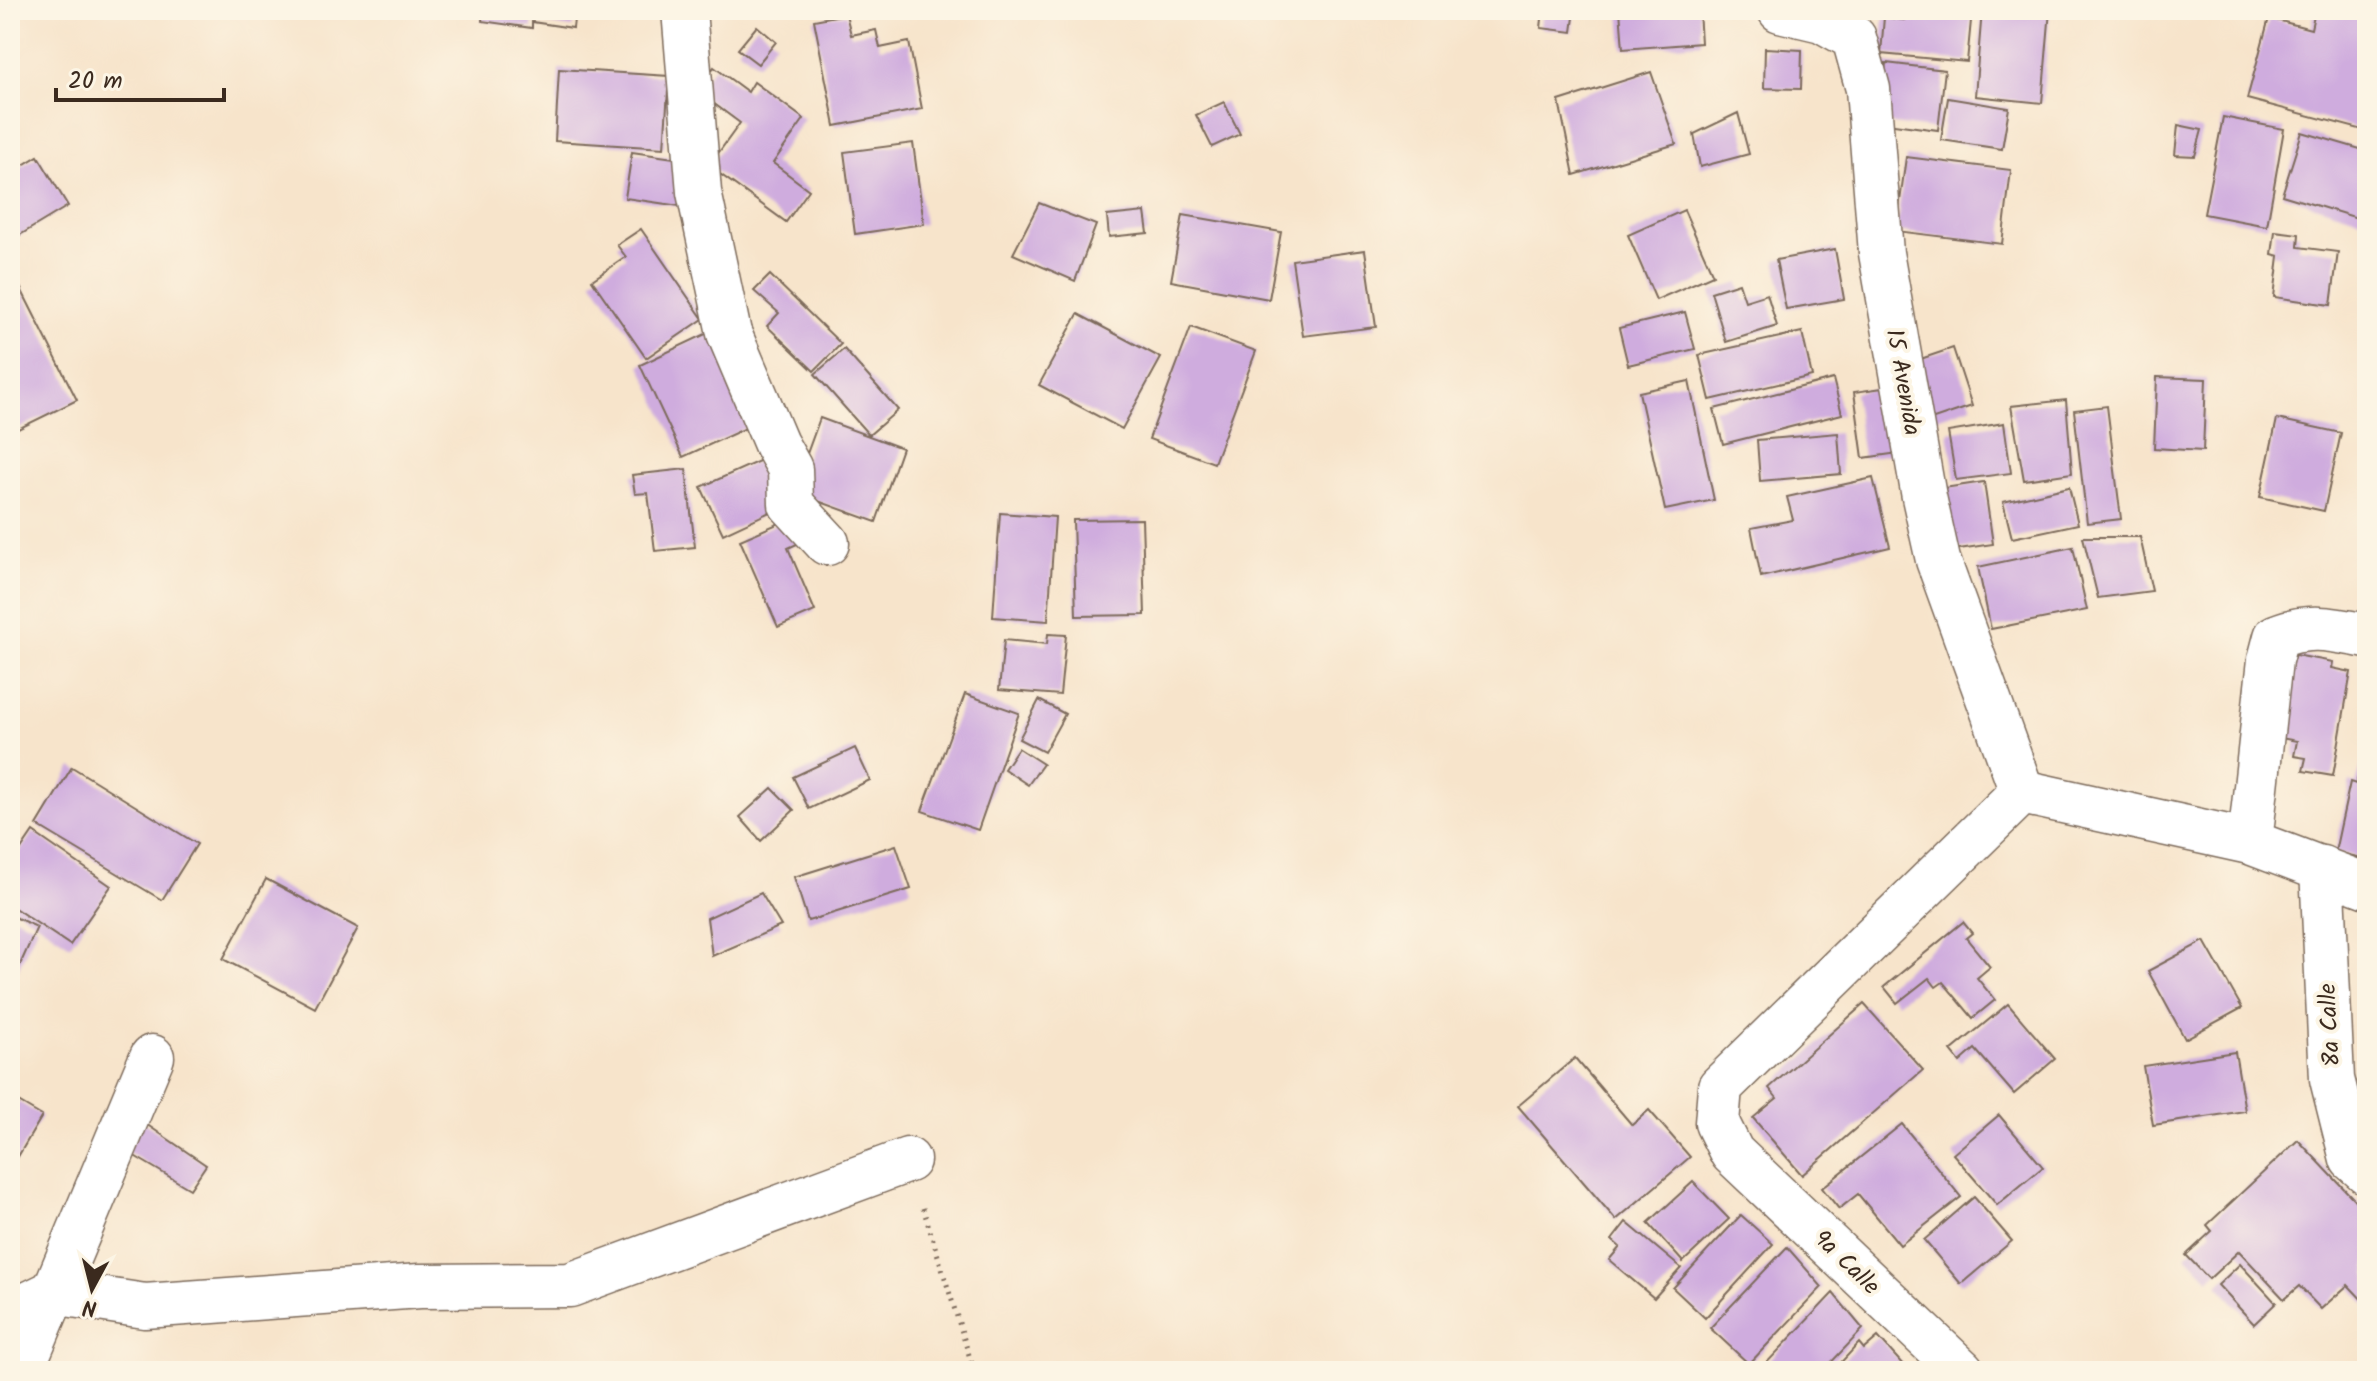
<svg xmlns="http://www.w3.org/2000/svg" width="2377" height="1381" font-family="Kalam,sans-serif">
  <rect width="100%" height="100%" fill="#fcf5e5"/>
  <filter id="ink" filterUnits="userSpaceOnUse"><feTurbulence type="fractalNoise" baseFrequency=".0125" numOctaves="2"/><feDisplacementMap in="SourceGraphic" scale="16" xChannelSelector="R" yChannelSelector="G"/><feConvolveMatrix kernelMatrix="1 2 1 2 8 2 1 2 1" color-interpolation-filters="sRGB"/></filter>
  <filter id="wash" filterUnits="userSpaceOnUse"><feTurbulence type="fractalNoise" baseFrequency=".006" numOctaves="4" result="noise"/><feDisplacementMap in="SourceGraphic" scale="32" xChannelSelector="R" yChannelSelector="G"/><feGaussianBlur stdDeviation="1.8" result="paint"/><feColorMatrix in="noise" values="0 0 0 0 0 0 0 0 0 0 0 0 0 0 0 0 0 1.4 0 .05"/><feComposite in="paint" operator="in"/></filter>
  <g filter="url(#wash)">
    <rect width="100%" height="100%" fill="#f7e4cb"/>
    <g id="blocks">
      <g fill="#cfacde">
        <polygon points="483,10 575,10 573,28 532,22 532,28 482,21"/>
        <polygon points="1543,10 1575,10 1572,32 1541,28"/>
        <polygon points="1620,10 1699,10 1701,43 1623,49"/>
        <polygon points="1905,10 1972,10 1967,62 1881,54 1884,17 1904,20"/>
        <polygon points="1982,10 2050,10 2042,103 1975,96"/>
        <polygon points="2315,10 2367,10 2367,131 2247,99 2269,18 2311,29"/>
        <polygon points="846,14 851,35 876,30 880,48 909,42 922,109 835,126 814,20"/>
        <polygon points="757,26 776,42 758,64 738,49"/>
        <polygon points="1765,48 1802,50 1801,89 1764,88"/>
        <polygon points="1886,63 1945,70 1938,130 1879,122"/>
        <polygon points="714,67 748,92 754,82 804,119 773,163 809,190 786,222 709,166 740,123 697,91"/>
        <polygon points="559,69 669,76 664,148 555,141"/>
        <polygon points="1651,72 1676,144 1574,175 1559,101"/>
        <polygon points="1948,98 2009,108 2002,149 1941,140"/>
        <polygon points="1224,102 1240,134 1212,147 1196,115"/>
        <polygon points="1738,113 1749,154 1700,167 1694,134"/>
        <polygon points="2223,117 2284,129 2267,226 2204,214"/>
        <polygon points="2178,125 2202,130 2195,156 2175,155"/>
        <polygon points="2302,132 2367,151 2367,221 2282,195"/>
        <polygon points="913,143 924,224 855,234 844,152"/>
        <polygon points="632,152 695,161 687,207 625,198"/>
        <polygon points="38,156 68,206 10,241 10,173"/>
        <polygon points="1906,157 2011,170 2002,244 1896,231"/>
        <polygon points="1039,203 1096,225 1075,281 1013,254"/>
        <polygon points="1684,210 1713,275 1656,300 1628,235"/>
        <polygon points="1145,212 1148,233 1109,237 1107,216"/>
        <polygon points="1183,215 1281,232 1269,299 1171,281"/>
        <polygon points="641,229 703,319 646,358 592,280 626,257 617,245"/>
        <polygon points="2275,231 2299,234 2298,247 2338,252 2331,305 2274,297 2279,256 2272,254"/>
        <polygon points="1835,249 1844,299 1786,309 1776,260"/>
        <polygon points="1365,250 1376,327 1303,336 1292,260"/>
        <polygon points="770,275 841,344 814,371 767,326 779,313 754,291"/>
        <polygon points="18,283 77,400 10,433 10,287"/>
        <polygon points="1739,283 1745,301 1767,294 1777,326 1726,342 1711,292"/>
        <polygon points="1685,312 1695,349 1628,365 1619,328"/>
        <polygon points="1078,314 1161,358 1122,429 1039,385"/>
        <polygon points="1191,327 1256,351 1214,463 1149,439"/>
        <polygon points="714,330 757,423 683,457 640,365"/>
        <polygon points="1802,332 1812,376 1710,400 1699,355"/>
        <polygon points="1953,348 1972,406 1925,422 1906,364"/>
        <polygon points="844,349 898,410 869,435 815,374"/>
        <polygon points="2157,377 2206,379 2203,451 2154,448"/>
        <polygon points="1833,379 1842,414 1723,444 1714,409"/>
        <polygon points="1689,381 1714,500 1665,510 1639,392"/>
        <polygon points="1897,386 1906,452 1863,458 1854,392"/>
        <polygon points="2066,400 2072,473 2024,480 2011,406"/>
        <polygon points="2107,406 2121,519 2087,523 2074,410"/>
        <polygon points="820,418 902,448 876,522 793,492"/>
        <polygon points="2277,419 2341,433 2324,511 2260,497"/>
        <polygon points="2004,423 2011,473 1956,480 1948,432"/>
        <polygon points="1838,433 1841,474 1760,481 1757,440"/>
        <polygon points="768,457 789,503 723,534 701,487"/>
        <polygon points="686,469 695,547 655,551 648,493 635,494 632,475"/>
        <polygon points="1873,478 1890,547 1761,577 1751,528 1793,520 1787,497"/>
        <polygon points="1984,482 1993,544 1945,551 1937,489"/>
        <polygon points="2069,487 2078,524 2012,538 2003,502"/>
        <polygon points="1000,513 1055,517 1048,621 993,617"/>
        <polygon points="796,516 806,540 788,548 815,611 778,627 740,540"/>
        <polygon points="1142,519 1145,615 1076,616 1073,520"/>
        <polygon points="2083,537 2140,537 2152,591 2098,598"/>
        <polygon points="2073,547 2087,610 1991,629 1978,567"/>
        <polygon points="1048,634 1066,635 1060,695 999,690 1004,640 1047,644"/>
        <polygon points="2285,653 2333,662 2332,668 2351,672 2333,776 2303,771 2306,758 2294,756 2297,741 2270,736"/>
        <polygon points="965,694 1019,713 978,830 922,811"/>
        <polygon points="1039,700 1065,714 1044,752 1019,739"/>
        <polygon points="855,748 870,780 809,809 793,777"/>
        <polygon points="1018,748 1043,764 1028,785 1004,769"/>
        <polygon points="2364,756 2367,756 2367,859 2335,852 2350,782 2356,784"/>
        <polygon points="72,767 197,844 162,900 37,825"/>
        <polygon points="772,788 794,810 761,841 740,817"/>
        <polygon points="33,832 111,886 70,945 10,905 10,866"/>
        <polygon points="896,845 911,889 808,921 794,877"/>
        <polygon points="266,879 358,928 315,1008 223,959"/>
        <polygon points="761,893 781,926 712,956 707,918"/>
        <polygon points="10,915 37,927 10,987"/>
        <polygon points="1963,922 1972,933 1966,938 1990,967 1977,978 1995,1000 1973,1018 1943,982 1936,987 1929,978 1897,1003 1884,987"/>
        <polygon points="2204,941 2242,1008 2185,1039 2148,971"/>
        <polygon points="1864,1004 1923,1070 1802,1175 1753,1118 1777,1098 1769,1088"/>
        <polygon points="2008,1004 2055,1059 2014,1094 1975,1049 1960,1062 1951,1051"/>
        <polygon points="2235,1052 2245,1111 2153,1125 2143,1066"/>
        <polygon points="1575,1058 1632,1125 1649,1110 1690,1157 1616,1220 1518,1106"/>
        <polygon points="10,1097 42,1116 10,1170"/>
        <polygon points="1999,1115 2043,1167 1997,1205 1953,1154"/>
        <polygon points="143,1122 206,1165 190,1189 126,1151"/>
        <polygon points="1902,1124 1961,1197 1900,1245 1858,1194 1839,1209 1822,1188"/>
        <polygon points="2298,1140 2367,1213 2367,1305 2348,1285 2321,1309 2299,1286 2284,1299 2239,1251 2209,1279 2186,1255 2212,1231 2207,1225"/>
        <polygon points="1693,1182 1729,1219 1683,1262 1648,1223"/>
        <polygon points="1974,1197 2012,1241 1961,1284 1924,1240"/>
        <polygon points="1741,1215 1773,1244 1705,1318 1673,1288"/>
        <polygon points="1626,1222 1681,1268 1654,1298 1609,1260 1620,1247 1612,1240"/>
        <polygon points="1787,1247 1822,1287 1749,1364 1710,1328"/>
        <polygon points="2240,1264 2276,1303 2254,1324 2218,1285"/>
        <polygon points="1833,1293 1863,1329 1823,1371 1759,1371"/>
        <polygon points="1878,1337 1904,1366 1898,1371 1833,1371 1859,1343 1864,1349"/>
      </g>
    </g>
  </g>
  <g filter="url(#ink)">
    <use href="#blocks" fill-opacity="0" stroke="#7d6b5b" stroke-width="2"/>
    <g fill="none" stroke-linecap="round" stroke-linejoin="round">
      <defs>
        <g id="minor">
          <polyline points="684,10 699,192 729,333 776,444 790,469 791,504 827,543"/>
          <polyline points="1780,10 1822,20 1854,38 1868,89 1881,253 1924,497 1938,560 2022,792"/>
          <polyline points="2022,792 2250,842 2367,886"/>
          <path d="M2250,842L2270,660L2276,637C2309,623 2333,630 2367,636"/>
          <polyline points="2322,868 2332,1079 2352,1159 2367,1172"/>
          <polyline points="10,1313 53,1292 145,1306 420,1286 570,1285 908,1160"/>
          <polyline points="21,1371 152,1057"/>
          <polyline points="1962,1371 1732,1153 1717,1123 1720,1087 2022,792"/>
        </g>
      </defs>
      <use href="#minor" stroke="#7d6b5b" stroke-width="47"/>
      <polyline stroke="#7d6b5b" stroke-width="5" stroke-dasharray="2 6" stroke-linecap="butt" points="923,1208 974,1371"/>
      <use href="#minor" stroke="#fff" stroke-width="44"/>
    </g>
  </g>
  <g text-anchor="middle" stroke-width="8" stroke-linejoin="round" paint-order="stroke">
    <g font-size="24" fill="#3b2a1e" stroke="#fcf5e5">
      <text transform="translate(1904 382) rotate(80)" y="8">15 Avenida</text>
      <text transform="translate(2329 1025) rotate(-93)" y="8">8a Calle</text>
      <text transform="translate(1847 1262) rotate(44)" y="8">9a Calle</text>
    </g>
  </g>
  <rect width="2377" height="1381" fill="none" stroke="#fcf5e5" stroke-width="40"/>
  <g transform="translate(92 1289) rotate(187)" stroke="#fcf5e5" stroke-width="6" paint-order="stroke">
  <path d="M0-6L14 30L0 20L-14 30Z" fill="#3b2a1e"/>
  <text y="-12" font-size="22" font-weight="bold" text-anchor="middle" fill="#3b2a1e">N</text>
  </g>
  <path d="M56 88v12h168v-12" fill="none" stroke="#3b2a1e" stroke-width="4"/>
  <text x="68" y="88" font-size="24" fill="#3b2a1e" stroke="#fcf5e5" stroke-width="6" paint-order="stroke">20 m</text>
</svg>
